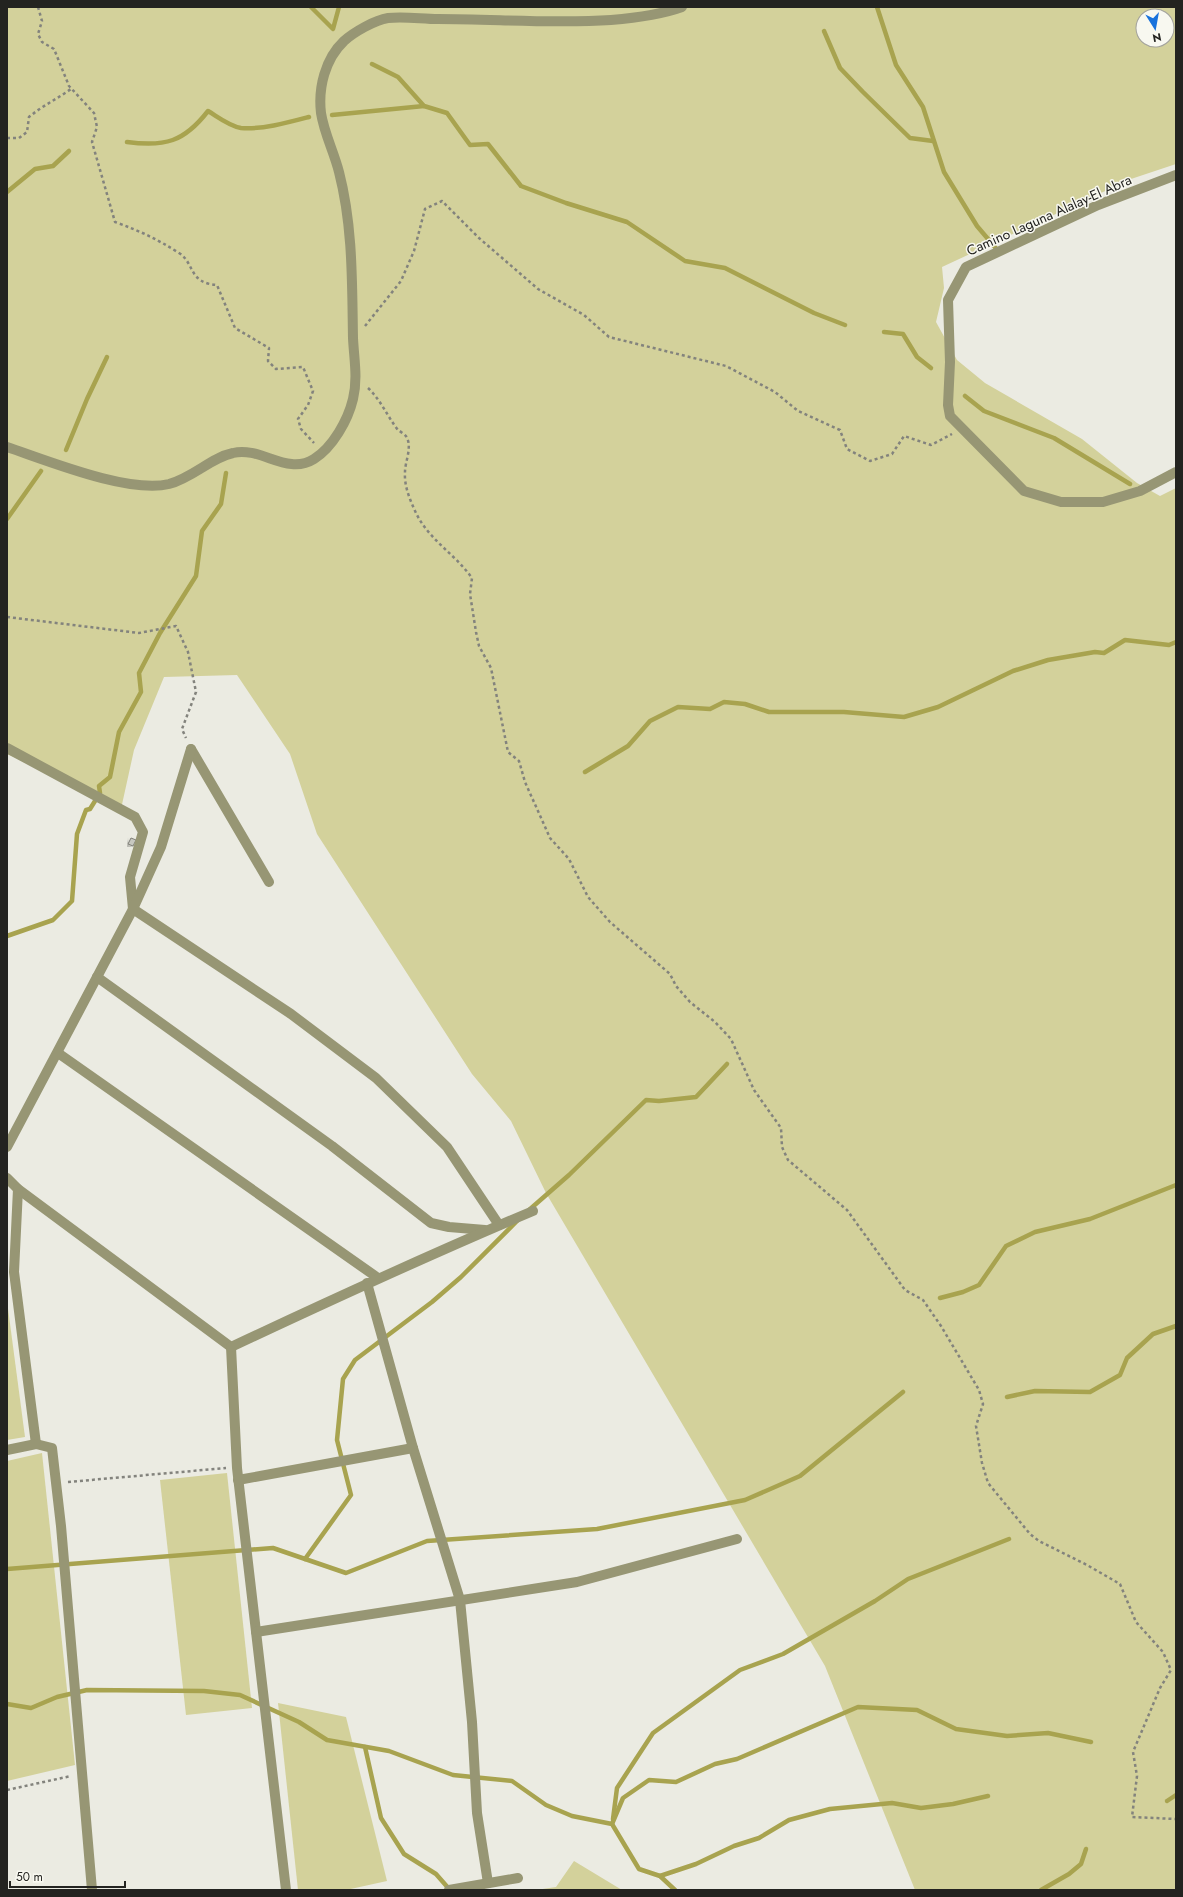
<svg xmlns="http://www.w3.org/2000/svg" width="1183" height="1897" font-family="Jost,sans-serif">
  <defs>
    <filter id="shadow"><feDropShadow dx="-3.5" dy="3.5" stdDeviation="2" flood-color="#0004"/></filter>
  </defs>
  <rect width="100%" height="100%" fill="#ebebe2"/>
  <g fill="#d3d19b" fill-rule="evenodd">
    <path d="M7,7H1176V164L1131,179L942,267L944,288L936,322L957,360L985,383L1082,439L1137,483L1160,496L1176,488V1890H915L825,1666L546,1193L511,1121L472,1074L317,834L290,754L237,675L164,677L134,750L121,809L7,754ZM1143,16H1167V40H1143Z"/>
    <polygon points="7,1301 25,1437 7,1440"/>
    <polygon points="42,1453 75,1765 7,1781 7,1461"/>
    <polygon points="227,1473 252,1708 186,1715 160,1480"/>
    <polygon points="278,1703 346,1717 387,1881 346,1890 298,1890"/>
    <polygon points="574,1861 622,1890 536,1890 556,1887"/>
  </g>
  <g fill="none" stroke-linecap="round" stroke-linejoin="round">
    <g stroke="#a8a34f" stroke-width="4.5">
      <polyline points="311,7 333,29 339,7"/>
      <polyline points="877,7 896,65 923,107 944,172 977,226 999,252"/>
      <polyline points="824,31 840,68 863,92 910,138 933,141"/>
      <polyline points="372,64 398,77 424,106 447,113 470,145 488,144 521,186 566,203 627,222 685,261 725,268 814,313 845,325"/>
      <polyline points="332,115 424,106"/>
      <path d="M127,142C165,147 184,142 208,111C218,117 229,126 241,128C261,130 290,122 309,117"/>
      <polyline points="7,192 35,169 53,166 69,151"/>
      <polyline points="884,332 903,334 917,357 931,368"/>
      <polyline points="965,396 984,411 1054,438 1130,484"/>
      <polyline points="66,450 87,399 107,357"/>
      <polyline points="7,519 41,471"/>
      <polyline points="585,772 628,746 650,721 678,707 710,709 724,702 745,704 769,712 844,712 904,717 938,707 1013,671 1048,660 1095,652 1104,653 1125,640 1169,645 1176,642"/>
      <polyline points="7,936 53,920 72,901 77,834 86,810 90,809 100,793 99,786 110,777 119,732 141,692 139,673 160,633 196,576 202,531 221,504 226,473"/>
      <polyline points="529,1210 569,1175 646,1100 659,1101 696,1097 727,1064"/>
      <polyline points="940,1298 963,1292 979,1285 1006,1246 1035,1232 1090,1219 1176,1185"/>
      <polyline points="1007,1397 1035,1391 1090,1392 1120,1375 1127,1358 1153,1334 1176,1326"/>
      <polyline points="305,1559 351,1495 337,1440 343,1379 355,1360 432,1302 461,1277 518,1220"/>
      <polyline points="7,1569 273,1548 346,1573 427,1541 597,1529 745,1500 800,1476 903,1392"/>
      <polyline points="7,1704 31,1708 57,1697 87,1690 204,1691 240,1695 299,1722 327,1740 389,1751 453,1775 512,1781 546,1805 572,1816 612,1824 639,1869 660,1876 675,1890"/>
      <polyline points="365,1747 381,1818 404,1854 436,1874 450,1890"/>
      <polyline points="1167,1801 1176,1795"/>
      <polyline points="613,1819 617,1788 653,1733 740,1670 783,1654 875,1601 908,1579 1009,1539"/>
      <polyline points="612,1824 623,1798 649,1780 676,1782 715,1764 737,1759 858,1707 917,1710 956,1729 1007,1736 1048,1733 1091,1742"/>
      <polyline points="660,1876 696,1864 734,1846 759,1838 789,1820 830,1809 892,1803 921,1808 953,1804 988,1796"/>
      <polyline points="1041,1890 1069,1874 1081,1864 1086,1849"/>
    </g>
  </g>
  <polygon fill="#c8c8c0" stroke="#7f7f77" filter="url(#shadow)" points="131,838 136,840 133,846 128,844"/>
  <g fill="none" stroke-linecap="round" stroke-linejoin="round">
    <g stroke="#83837d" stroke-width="2.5" stroke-dasharray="3 3" stroke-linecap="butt">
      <path d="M38,7L42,21L38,34L42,42L54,49L69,86L94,113L97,127L92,142L115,222C140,231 157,239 179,253C195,263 188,283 217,285L235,328L269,348L268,361L276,369L303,367L313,391L308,405L298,419L301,429L314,443"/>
      <path d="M7,138H19L27,132L29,117C42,106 57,99 71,89"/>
      <polyline points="365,326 401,281 414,251 425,209 442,201 479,238 538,289 584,315 609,337 726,366 775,392 798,411 840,430 847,449 870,461 892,454 904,436 931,445 952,434"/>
      <path d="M368,388C381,400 387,416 398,430C401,432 406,435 407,438C412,448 405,462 405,472C404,486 410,500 416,513C429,540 455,554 472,578L470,594L476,632L479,646L491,668L508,752L519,761L525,782L550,838L569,859L588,897L610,922L670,974L676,986L690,1002L715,1022L731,1039L754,1090L781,1128L782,1147L788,1160L847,1210L905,1290L923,1300L941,1326L979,1390L983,1404L976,1426L982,1463L988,1483L1030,1534L1039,1541L1087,1565L1120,1584L1136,1622L1163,1652L1171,1670L1160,1688L1133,1752L1137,1776L1132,1817L1176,1819"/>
      <polyline points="7,617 139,633 176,626 188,652 196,692 182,729 186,738"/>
      <polyline points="68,1482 226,1468"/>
      <polyline points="7,1790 71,1776"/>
    </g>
    <g stroke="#979674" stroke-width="10">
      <polyline points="1176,175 1098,205 966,267 948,300 950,362 948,405 950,416 1024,491 1061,502 1103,502 1140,491 1176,472"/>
      <path d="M7,447C46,460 129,494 169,484C194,477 210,458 233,453C261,446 287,476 314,459C333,447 348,420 353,399C358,378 354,359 353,338C352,283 353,226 339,172C334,152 324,133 321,113C318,88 325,59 344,41C354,32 375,20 388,18C404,16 422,19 438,19C496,19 554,24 611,20C635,18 660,15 682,7"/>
      <polyline points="7,748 135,817 143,832 130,877 133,909 291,1014 376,1078 447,1147 499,1225"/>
      <polyline points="191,749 269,882"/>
      <polyline points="97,977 332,1146 431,1223 449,1227 485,1230"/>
      <polyline points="58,1053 378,1278"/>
      <polyline points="7,1147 133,909 161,847 191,749"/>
      <polyline points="7,1178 18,1189 231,1347"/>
      <polyline points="18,1189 14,1272 36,1444"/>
      <polyline points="367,1283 413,1448 460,1600 472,1722 477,1813 488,1883"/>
      <polyline points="231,1347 237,1468 286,1890"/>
      <path d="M231,1347C331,1300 431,1254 533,1211"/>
      <polyline points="7,1450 36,1444 52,1448 61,1526 92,1890"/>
      <polyline points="238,1480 413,1448"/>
      <polyline points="256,1632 577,1582 737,1539"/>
      <polyline points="449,1890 518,1878"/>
    </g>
  </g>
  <g text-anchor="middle" stroke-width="3" stroke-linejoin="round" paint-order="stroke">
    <g font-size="14" fill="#232320" stroke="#f8f8f0">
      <text transform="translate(1049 215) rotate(-24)" y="5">Camino Laguna Alalay-El Abra</text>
    </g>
  </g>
  <rect width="1183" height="1897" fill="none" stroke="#232320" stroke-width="16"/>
  <g transform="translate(1155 28) rotate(169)"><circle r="19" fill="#f8f8f0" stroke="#a3a39d"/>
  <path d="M0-3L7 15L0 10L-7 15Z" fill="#1872dc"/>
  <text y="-6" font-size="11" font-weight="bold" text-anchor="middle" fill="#232320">N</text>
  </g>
  <path d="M10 1881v6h115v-6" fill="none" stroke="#232320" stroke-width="2"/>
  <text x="16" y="1881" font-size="12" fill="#232320" stroke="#f8f8f0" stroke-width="3" paint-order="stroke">50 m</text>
</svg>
